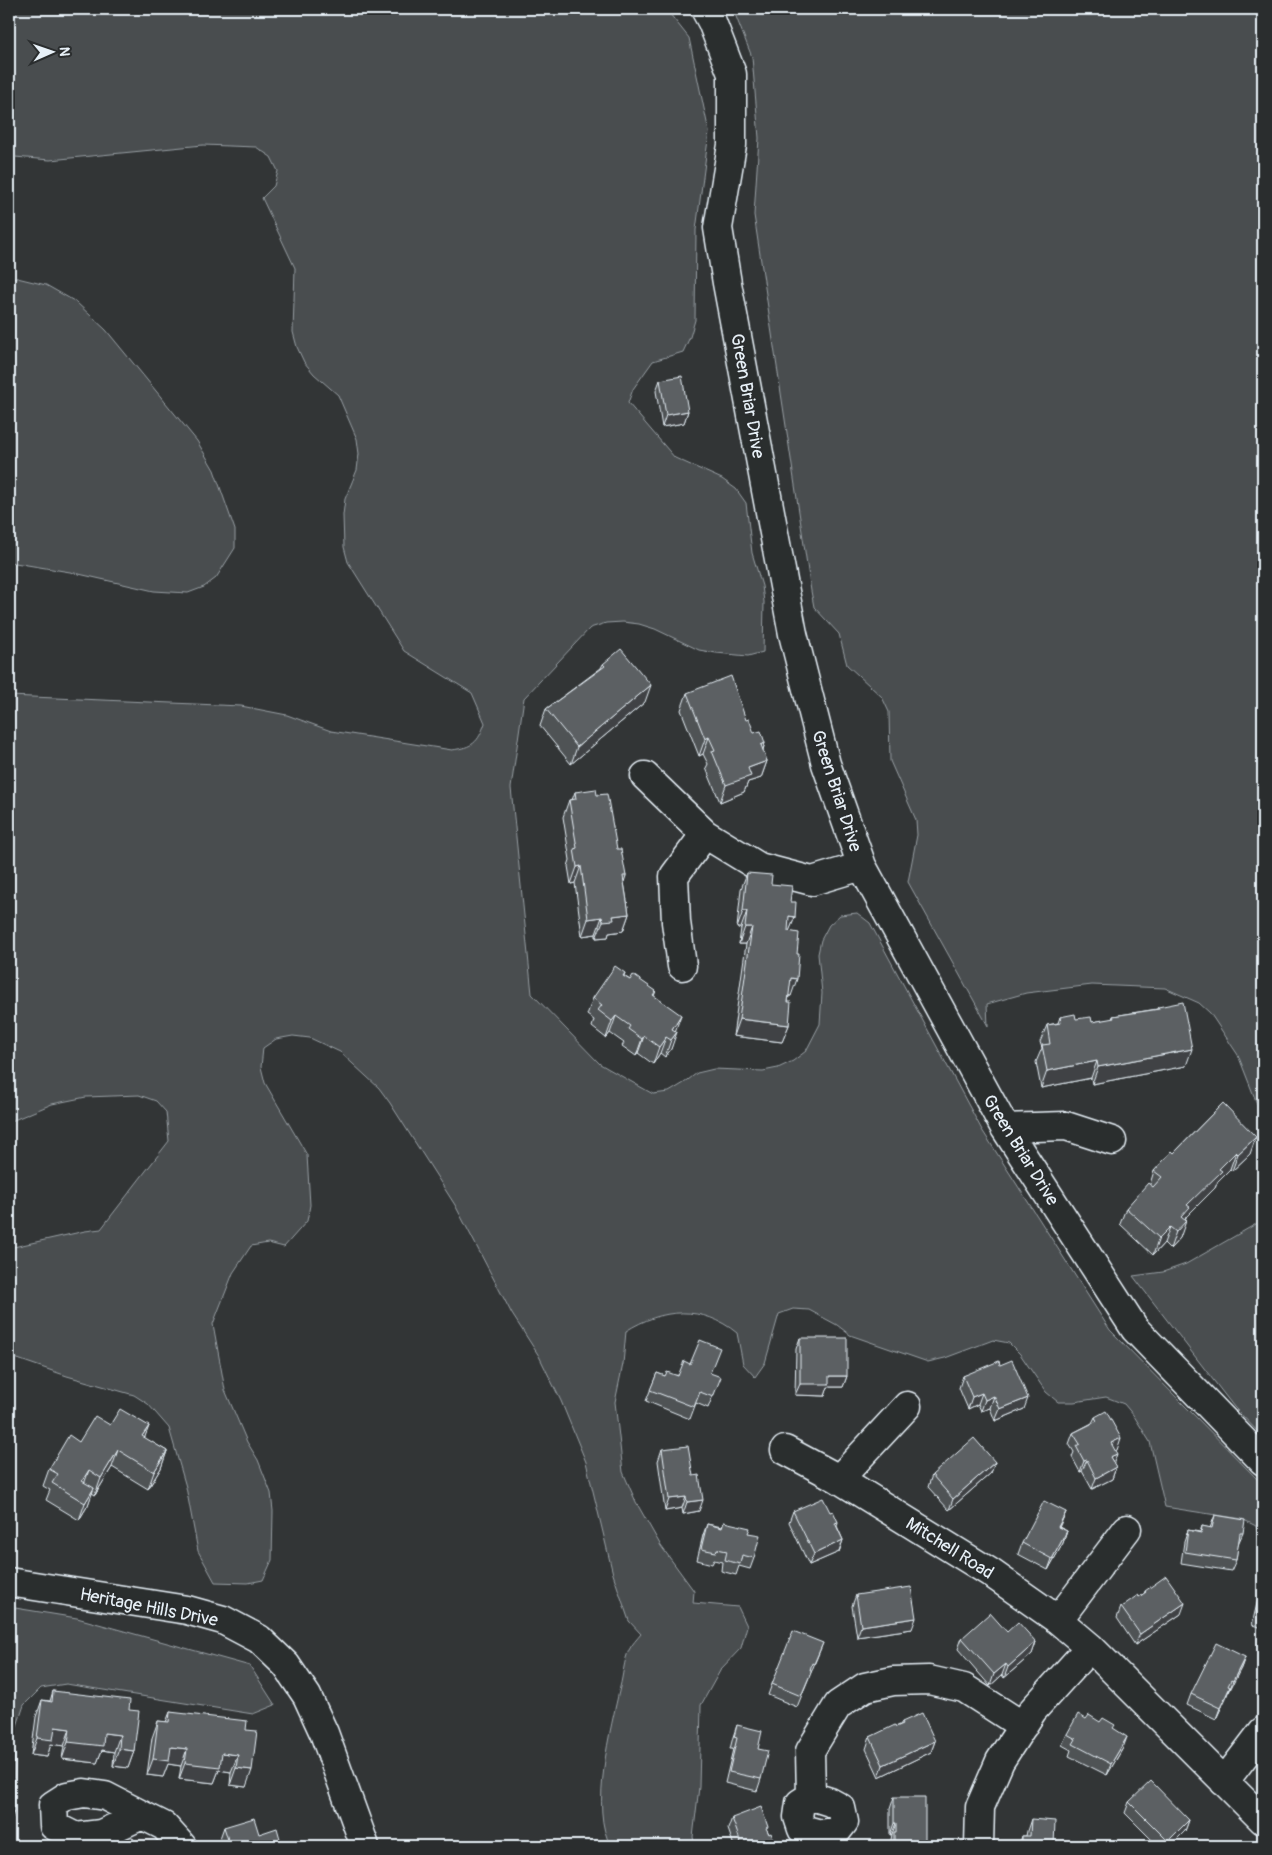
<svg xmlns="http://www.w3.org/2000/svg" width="1272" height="1855" font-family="Pangolin,sans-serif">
  <rect width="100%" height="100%" fill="#323536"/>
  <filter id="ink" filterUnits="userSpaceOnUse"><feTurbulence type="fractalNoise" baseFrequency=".02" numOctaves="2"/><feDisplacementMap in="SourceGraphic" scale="10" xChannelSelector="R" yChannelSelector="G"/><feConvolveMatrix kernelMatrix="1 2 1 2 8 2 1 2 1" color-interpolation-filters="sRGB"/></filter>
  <g filter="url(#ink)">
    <path fill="#494d4f" stroke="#989fa4" d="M9,9H666L689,38L709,132L696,230L695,320L690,337L683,352L653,361L633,389L628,403L675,458L722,479L736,489L746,503L752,553L762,586L764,602L763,652L748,656L716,653L699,650L655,629L639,624L623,622L606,623L590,628L524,698L511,788L532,994L600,1064L653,1094L669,1092L684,1083L697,1073L714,1069L763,1071L778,1068L793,1061L806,1051L820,1024L822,993L818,954L821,940L829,925L840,915L857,913L870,923L982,1130L1110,1330L1263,1485V1559L1256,1526L1242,1519L1165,1507L1150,1442L1134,1416L1124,1404L1106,1397L1074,1402H1058L1046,1392L1020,1354L1009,1343L993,1340L945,1358L928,1362L850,1335L837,1325L809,1310L793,1309L779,1314L765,1363L755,1377L743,1364L737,1333C703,1305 662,1308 626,1331L623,1364L615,1402L623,1472L636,1502L661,1546L694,1591L693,1603L738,1607L747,1626L741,1648L721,1669L701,1705L699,1787L693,1837L695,1846H611C589,1811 611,1727 620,1687C623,1676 624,1660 629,1650C632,1644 637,1639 641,1634L629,1621L613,1574L586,1462L561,1401L539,1356L512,1314L455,1205L390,1103L379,1088L340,1052L310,1038L293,1036L276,1039L263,1048L261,1067L265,1083L307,1155L310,1205L307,1221L284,1247L268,1243L251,1246L233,1273L213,1324L225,1390L247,1442L258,1460L271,1493L273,1511L272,1560L263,1580L248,1583L215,1582L198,1551L186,1487L169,1428L148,1404L134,1395L67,1376L9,1356V1248L85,1231L101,1229L169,1141L166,1112L156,1101L139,1095L86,1097L52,1104L9,1122V696L241,706L287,715L331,731L452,750C473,747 478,743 485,723L472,693L404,651L348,562L344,547L343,515L345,499L357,470L359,454L357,439L338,395L314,374L304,362L297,347L293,332L295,268L262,198L274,186L278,171L271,157L256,147L203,145L50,160L15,157L9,159Z
      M733,9H1263V1119L1238,1055L1210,1013L1199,1003L1165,988L1092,985L1026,993L987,1004L988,1026L908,882L917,835L916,820L890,761L889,712L882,697L847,665L839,634L814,607L811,591L754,215L759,138L752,57Z
      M9,276L46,285L76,302L106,330L197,441L214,470L235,530V548L216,578L204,587L188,593L154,591L70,572L9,562Z
      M1263,1216V1437L1234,1407L1133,1276L1163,1272L1186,1264L1256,1224Z
      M9,1607L77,1618L250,1666L275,1705L253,1714L66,1684L41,1688L24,1705L17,1726L9,1733Z"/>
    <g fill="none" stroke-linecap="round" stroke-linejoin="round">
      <defs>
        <path id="minor" d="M705,9L712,22L732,74V145L718,228L727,283L793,634L826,764L862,866L1005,1128L1135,1329L1263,1461
          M645,776L705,834L759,867L812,881L862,866
          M682,966L676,922L674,876L705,834
          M1005,1128L1066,1126L1112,1141
          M785,1450L839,1479L991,1573L1058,1620L1090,1647L1263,1820
          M839,1479L907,1406
          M9,1582L187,1610L223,1620L259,1639L286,1665L307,1696L324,1733L365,1846
          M1058,1620L1127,1529
          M1224,1782L1263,1731
          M84,1793L105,1796L142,1815L101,1834L76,1837L54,1826L53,1805L67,1796Z
          M811,1796L810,1751L838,1705L865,1687L893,1681L929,1680L964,1688L1023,1726
          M811,1796L830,1802L841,1808L844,1822L837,1831L821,1834L802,1829L798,1817L800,1803Z
          M142,1815L164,1826L182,1846
          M979,1846L980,1807L1000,1761L1033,1710L1090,1647"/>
      </defs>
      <use href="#minor" stroke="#e8f1f8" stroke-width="31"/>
      <use href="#minor" stroke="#2a2d2e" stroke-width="28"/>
    </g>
    <path fill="#4f5355" stroke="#e8f1f8" d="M660,380L688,411L684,423L662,427L656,391Z
      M603,664L645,702L571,764L540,726L546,709L601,668Z
      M687,693L754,733L765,743L763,750L767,761L761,778L748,782L744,792L720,802L706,768L708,764L703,754L699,756L681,710Z
      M575,792L597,795L626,876L624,882L629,914L623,931L609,933L608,937L596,938V934L582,936L575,883L571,884L568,866L570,860L563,817L569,800H572Z
      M747,873L771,884L790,902L795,917L789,931L791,996H789L788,1002L789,1025L782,1042L733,1036L746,944H739L741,928H737L741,889Z
      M625,973L624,976L630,980L656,991L654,996L676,1031L671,1049L665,1057L660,1053L653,1064L638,1053L636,1056L622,1046L624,1043L610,1033L606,1038L592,1027L594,1020L587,1015L593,998Z
      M1158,1007L1186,1066L1092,1084L1091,1078L1041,1088L1036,1062L1042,1048L1040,1042L1047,1025L1058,1023L1060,1017L1092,1022L1112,1019L1113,1016L1157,1009Z
      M1223,1103L1250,1154L1232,1171L1230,1169L1218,1181L1215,1188L1186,1217L1180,1238L1170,1249L1164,1243L1153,1255L1120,1224L1126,1208L1150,1184L1154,1171L1174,1153Z
      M800,1338L847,1376L843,1387H828L825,1396L795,1395L796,1349Z
      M1000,1365L1024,1409L995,1421L990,1408L981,1411L978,1404L968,1409L959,1388L963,1376Z
      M657,1373L665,1376L710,1373L716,1388L708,1408L696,1403L690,1419L646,1401Z
      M1095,1417L1117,1450H1115L1113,1463L1116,1467L1112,1479L1092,1489L1082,1471L1080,1472L1072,1457L1074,1452L1069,1444L1073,1433L1092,1423Z
      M110,1425L149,1426L144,1438L167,1451L161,1468L148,1489L112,1467L95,1495L92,1493L88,1505L79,1520L46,1500L50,1490L43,1486L49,1469L79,1442Z
      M662,1449L693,1476L699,1511L683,1514L682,1508L665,1511L658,1461Z
      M995,1462L991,1473L949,1510L928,1487L932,1475Z
      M793,1511L830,1512L838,1522L837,1526L843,1540L839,1552L809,1565L789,1522Z
      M1066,1512L1059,1527L1067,1531L1063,1543L1048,1570L1018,1554L1022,1543Z
      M1215,1515L1243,1533L1238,1544L1236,1560L1231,1571L1181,1563L1184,1542L1188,1530L1200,1532L1202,1526L1210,1528Z
      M724,1522L748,1533L754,1558L750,1569L739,1566L736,1575L721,1571L722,1562L714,1560L712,1564L697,1560L703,1535L707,1524L722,1527Z
      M1145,1591L1181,1614L1135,1645L1117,1618L1121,1607L1144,1594Z
      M1261,1591L1263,1592V1628L1252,1625L1257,1603Z
      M856,1595L912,1629L857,1637L852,1606Z
      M1007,1632L1036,1642L1032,1654L1004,1678L1002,1675L990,1686L958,1649L962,1638Z
      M823,1643L797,1707L768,1695L772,1684Z
      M1245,1657L1241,1668L1228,1692L1216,1719L1187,1705L1191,1694Z
      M53,1691L129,1710L134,1751L128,1768L113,1766L114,1752L102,1750L97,1763L62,1759L64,1746L51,1744L47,1757L31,1755L36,1717L42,1700L50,1701Z
      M170,1712L246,1730V1787L230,1785L231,1772L219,1770L214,1783L179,1779L181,1766L168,1764L163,1777L147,1775L152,1738L158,1721L166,1722Z
      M1086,1719L1114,1729L1123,1748L1107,1775L1069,1756L1071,1750L1062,1745L1067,1734Z
      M902,1722L935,1741L931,1752L879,1777L866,1749L870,1737L900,1725Z
      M737,1725L761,1779L757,1791L725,1783L733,1749H730L733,1737Z
      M894,1797L925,1846H890L892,1834L890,1835V1809Z
      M1129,1802L1189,1820L1185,1831L1170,1846H1158L1125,1813Z
      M732,1818L767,1830L776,1846H734L728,1829Z
      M1031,1819L1054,1846H1019L1022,1836H1026L1027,1831Z
      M224,1827L259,1834L282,1846H219L218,1844Z"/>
    <path fill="#404345" stroke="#e8f1f8" d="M688,411L684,423L662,427L666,415Z
      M651,685L645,702L571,764L577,747Z
      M709,737L703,754L699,756L705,739Z
      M765,743L759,760L761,745Z
      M767,761L761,778L748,782L744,792L720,802L726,785L748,768Z
      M581,866L575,883L571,884L577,867Z
      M743,911H747L741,928H737Z
      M629,914L623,931L609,933L608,937L596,938L603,921L613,916Z
      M789,916L795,917L788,934L783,933Z
      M602,917L596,934L582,936L588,919Z
      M745,927H752L746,944H739Z
      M791,978L797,979L791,996L785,995Z
      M681,1015L675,1032L672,1029Z
      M616,1016L610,1033L606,1038L612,1021Z
      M739,1019L789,1025L782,1042L733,1036Z
      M677,1032L671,1049L665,1057L671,1040Z
      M644,1036L638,1053L636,1056L642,1039Z
      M666,1037L660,1053L653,1064L659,1047Z
      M1192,1049L1186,1066L1092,1084L1098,1067Z
      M1097,1061L1091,1078L1041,1088L1047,1071Z
      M1256,1137L1250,1154L1232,1171L1238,1154Z
      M1236,1152L1230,1169L1218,1181L1215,1188L1186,1217L1184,1223L1186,1221L1180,1238L1170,1249L1181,1217L1187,1205L1219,1169Z
      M1170,1227L1164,1243L1153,1255L1159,1238Z
      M829,1376H847L843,1387H828L825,1396L795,1395L800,1384Z
      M982,1393L978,1404L968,1409L972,1397Z
      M994,1396L990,1408L981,1411L985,1400Z
      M1028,1398L1024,1409L995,1421L1000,1409Z
      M149,1426L143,1442L142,1436Z
      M1121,1438L1117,1450L1107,1455L1111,1443Z
      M118,1450L112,1467L95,1495L101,1478Z
      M167,1451L161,1468L148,1489L154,1472Z
      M1117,1454L1113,1465L1110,1457Z
      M1087,1460L1082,1471L1080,1472L1084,1461Z
      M995,1462L991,1473L949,1510L953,1499Z
      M1116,1467L1112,1479L1092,1489L1096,1478Z
      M89,1470L83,1487L76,1498L82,1481Z
      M94,1488L88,1505L79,1520L85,1503Z
      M686,1497L682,1508L665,1511L669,1499Z
      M703,1500L699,1511L683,1514L687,1502Z
      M1066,1512L1061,1523L1054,1538L1058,1527Z
      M1067,1531L1063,1543L1048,1570L1052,1559Z
      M843,1540L839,1552L809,1565L814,1554Z
      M1185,1603L1181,1614L1135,1645L1140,1634Z
      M916,1618L912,1629L857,1637L861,1626Z
      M1036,1642L1032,1654L1004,1678L1008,1667Z
      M1245,1657L1241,1668L1229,1692L1233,1681Z
      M1006,1664L1002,1675L990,1686L994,1674Z
      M1230,1687L1226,1698L1216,1719L1220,1708Z
      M55,1727L70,1729L64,1746L51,1744L47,1757L31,1755L37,1738Z
      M104,1733L120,1735L114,1752L102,1750L97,1763L62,1759L68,1742Z
      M1127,1737L1123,1748L1107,1775L1111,1764Z
      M935,1741L931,1752L879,1777L883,1765Z
      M171,1747L187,1749L181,1766L168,1764L163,1777L147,1775L153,1759Z
      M119,1749L134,1751L128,1768L113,1766Z
      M222,1753L238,1755L231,1772L219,1770L214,1783L179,1779L185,1763Z
      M236,1768L252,1770L246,1787L230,1785Z
      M9,1812H14L9,1826Z
      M1189,1820L1185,1831L1170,1846H1166L1168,1841Z
      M894,1823H896L892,1834L890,1835Z"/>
    <path fill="#5c6063" stroke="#e8f1f8" d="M682,376L688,411L666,415L660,380Z
      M621,649L651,685L577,747L546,709L605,666L603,664Z
      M731,676L746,720L749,719L754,733L761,731L765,743L761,745L767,761L748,768L751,776L726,785L712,751L715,750L709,737L705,739L687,693Z
      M596,789L597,795L607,794L617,849H621L626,876H623L629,914L613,916L614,920L603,921L602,917L588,919L581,866L577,867L574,849L577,848L569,800L576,799L575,792Z
      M747,873L772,875L771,884L792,886L790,902H796L795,917L789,916L788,931L799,933L797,954H799L797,979L791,978L788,1002H791L789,1025L739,1019L752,927H745L747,911H743Z
      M615,966L625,973L623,976L630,980L633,975L656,991L653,995L681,1015L672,1029L677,1032L671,1040L666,1037L659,1047L644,1036L642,1039L628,1029L630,1026L616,1016L612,1021L598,1010L602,1005L593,998Z
      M1183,1002L1192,1049L1098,1067L1097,1061L1047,1071L1042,1045L1050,1044L1047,1025L1061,1023L1060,1017L1075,1014L1076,1019L1091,1017L1092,1022L1114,1018L1113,1016L1159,1009L1158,1007Z
      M1223,1103L1256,1137L1238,1154L1236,1152L1219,1169L1222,1171L1187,1205L1190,1207L1181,1217L1186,1221L1176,1232L1170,1227L1159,1238L1126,1208L1148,1183L1153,1187L1162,1177L1154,1171L1172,1151L1174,1153Z
      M800,1338H847V1376H829V1384H800Z
      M700,1340L720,1348L710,1373L721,1377L713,1397L700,1392L694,1407L650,1390L657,1373L665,1376L667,1372L678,1376L684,1361L690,1364Z
      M1012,1360L1028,1398L1000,1409L994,1396L985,1400L982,1393L972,1397L963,1376L999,1361L1000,1365Z
      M120,1409L149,1426L142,1436L167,1451L154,1472L118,1450L101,1478L89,1470L82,1481L94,1488L85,1503L52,1483L58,1474L49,1469L69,1435L79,1442L95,1416L110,1425Z
      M1106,1411L1121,1438L1111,1443L1117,1454L1110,1457L1116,1467L1096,1478L1087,1460L1084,1461L1076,1446L1080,1444L1073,1433L1097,1421L1095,1417Z
      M974,1438L995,1462L953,1499L932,1475Z
      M688,1446L693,1476L699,1475L703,1500L687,1502L686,1497L669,1499L662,1449Z
      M823,1498L830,1512L833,1511L838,1522L835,1523L843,1540L814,1554L793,1511Z
      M1044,1501L1066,1512L1058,1527L1067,1531L1052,1559L1022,1543Z
      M1215,1515L1245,1520L1243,1533H1240L1236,1560L1185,1552L1188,1530L1201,1533L1202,1526L1212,1528Z
      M724,1522L750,1528L748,1533L760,1535L754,1558L742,1555L740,1564L725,1560L727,1551L717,1549L716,1552L701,1549L707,1524L722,1528Z
      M1166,1576L1185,1603L1140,1634L1121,1607L1138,1595L1139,1597L1146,1592L1145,1591Z
      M911,1587L916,1618L861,1626L856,1595Z
      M1261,1591L1263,1592V1616L1256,1614Z
      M990,1613L1007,1632L1018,1622L1036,1642L1008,1667L1006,1664L994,1674L962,1638Z
      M793,1631L823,1643L814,1664L812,1663L810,1670H812L801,1696L772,1684Z
      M1216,1643L1245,1657L1233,1681L1231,1680L1228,1686L1230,1687L1220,1708L1191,1694Z
      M53,1691L130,1700L129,1710L139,1711L134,1751L119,1749L120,1735L104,1733L103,1746L68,1742L70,1729L55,1727L53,1740L37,1738L42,1700L52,1702Z
      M170,1712L247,1721L246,1730L257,1731L252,1770L236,1768L238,1755L222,1753L220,1767L185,1763L187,1749L171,1747L169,1761L153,1759L158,1721L169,1722Z
      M922,1713L935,1741L883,1765L870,1737L895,1725L896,1727L903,1724L902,1722Z
      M1078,1714L1086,1719L1089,1715L1100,1722L1103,1718L1115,1725L1113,1728L1127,1737L1111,1764L1073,1744L1076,1739L1067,1734Z
      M737,1725L762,1731L758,1749L768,1751L761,1779L729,1772L737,1738L734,1737Z
      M9,1754H15L14,1812H9Z
      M1151,1781L1189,1820L1168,1841L1129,1802Z
      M894,1797H925V1846H894V1832H896V1823H894Z
      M761,1807L768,1827L766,1828L769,1834L771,1833L776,1846H742L732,1818Z
      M254,1818L259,1834L277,1828L282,1846H230L224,1827Z
      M1031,1819L1055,1821L1054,1846H1022V1836H1030Z
      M133,1838L136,1846H109Z"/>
  </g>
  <g text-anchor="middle" stroke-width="4" stroke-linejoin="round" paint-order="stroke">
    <g font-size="18" fill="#e8f1f8" stroke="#2a2d2e">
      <text transform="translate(748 396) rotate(80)" y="6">Green Briar Drive</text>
      <text transform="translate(837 791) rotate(72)" y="6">Green Briar Drive</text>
      <text transform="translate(1021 1150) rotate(58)" y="6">Green Briar Drive</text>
      <text transform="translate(950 1548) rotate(32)" y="6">Mitchell Road</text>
      <text transform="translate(149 1607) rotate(11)" y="6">Heritage Hills Drive</text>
    </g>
  </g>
  <rect width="1272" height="1855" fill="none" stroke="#2a2d2e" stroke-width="30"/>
  <rect x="15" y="15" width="1242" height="1825" fill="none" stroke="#e8f1f8" stroke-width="2" filter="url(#ink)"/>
  <g transform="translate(52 52) rotate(88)" stroke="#2a2d2e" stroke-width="4" paint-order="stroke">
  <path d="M0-4L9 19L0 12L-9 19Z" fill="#e8f1f8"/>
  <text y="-8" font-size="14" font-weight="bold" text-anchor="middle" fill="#e8f1f8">N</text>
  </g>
</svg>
